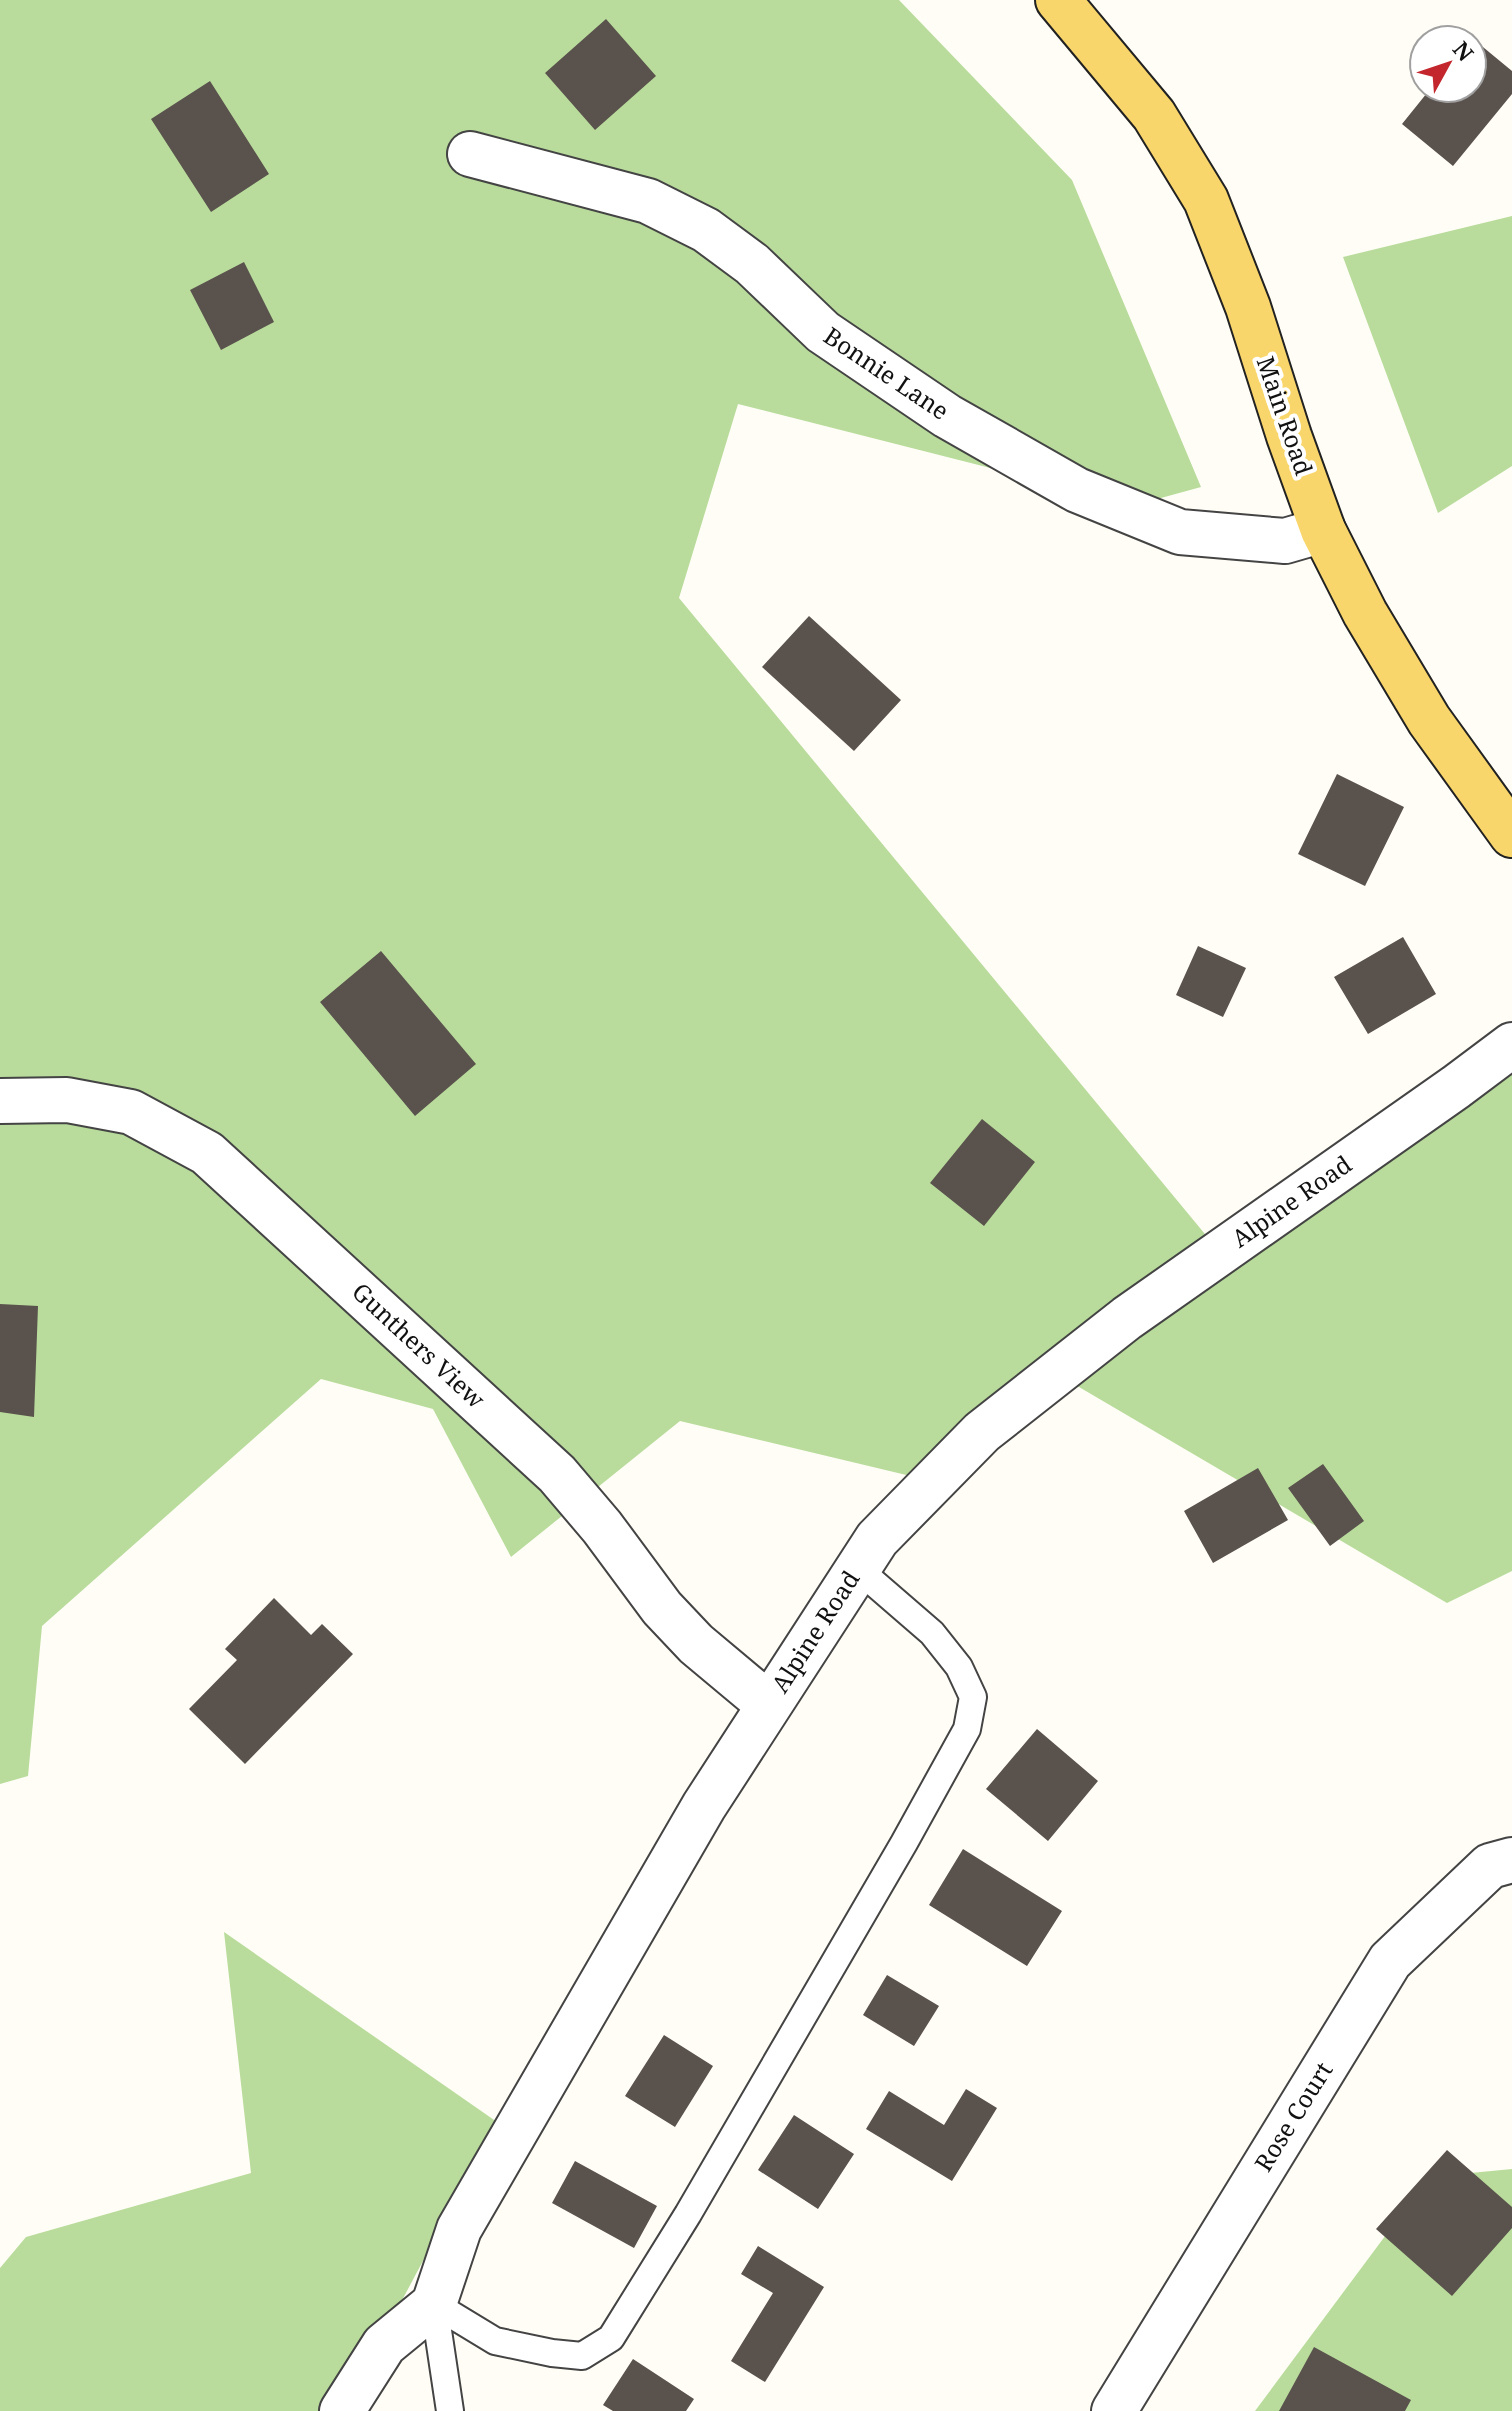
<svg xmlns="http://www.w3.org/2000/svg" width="1512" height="2411" font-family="'Noto Serif',serif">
  <rect width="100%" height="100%" fill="#fffdf5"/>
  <path fill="#b9dc9c" d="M0,0H899L1072,180L1201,487L1150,501L1077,490L738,404L679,598L1219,1251L1512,1051V1571L1447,1603L1062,1377L944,1484L680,1421L511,1557L433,1409L321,1379L42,1626L28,1776L0,1784Z
    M1512,216V466L1438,513L1343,257Z
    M224,1932L497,2122L343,2411H0V2268L26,2237L251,2173Z
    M1512,2169V2411H1255L1429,2177Z"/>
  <path fill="#5a524d" d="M606,19L656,76L595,130L545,73Z
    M1472,38L1512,71V94L1453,166L1402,124L1431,88H1472Z
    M210,81L269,174L211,212L151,119Z
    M244,262L274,322L221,350L190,290Z
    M809,616L901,700L854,751L762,667Z
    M1337,774L1404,807L1365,886L1298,854Z
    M1403,937L1436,994L1368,1034L1334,977Z
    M1198,946L1246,968L1223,1017L1176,995Z
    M381,951L476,1064L415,1116L320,1002Z
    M982,1119L1035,1162L984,1226L930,1183Z
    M0,1304L38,1306L34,1417L0,1412Z
    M1323,1464L1364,1521L1330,1546L1288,1488Z
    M1258,1468L1288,1520L1213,1563L1184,1511Z
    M274,1598L311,1635L322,1624L353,1654L245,1764L189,1709L237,1660L225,1649Z
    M1037,1729L1098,1781L1048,1841L986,1789Z
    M963,1849L1062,1911L1027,1966L929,1905Z
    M887,1975L939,2006L914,2046L863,2015Z
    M664,2035L713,2066L675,2127L625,2096Z
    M966,2089L997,2108L952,2181L866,2129L889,2091L944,2125Z
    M794,2115L854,2154L818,2209L758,2170Z
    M1447,2150L1512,2207V2228L1452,2296L1376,2229Z
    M575,2161L657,2206L634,2248L552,2203Z
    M758,2246L824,2287L765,2382L731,2361L773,2293L741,2274Z
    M1314,2347L1411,2400L1405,2411H1279Z
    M633,2359L694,2399L686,2411H613L603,2405Z"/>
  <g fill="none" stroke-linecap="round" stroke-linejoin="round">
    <defs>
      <path id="lane" d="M434,2304L495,2341L552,2353L582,2356L611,2338L688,2214L904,1843L967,1729L973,1697L959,1667L932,1633L858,1569
        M434,2304L450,2411"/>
      <path id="street" d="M470,154L648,201L706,230L752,264L823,332L947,416L1077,490L1180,532L1285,541L1323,530
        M0,1101L67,1100L131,1112L207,1153L557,1474L602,1527L662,1608L696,1644L769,1705
        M342,2411L384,2345L434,2304L459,2229L704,1806L877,1539L982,1432L1127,1318L1456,1087L1512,1045
        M1114,2411L1390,1961L1490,1866L1512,1860"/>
      <path id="primary" d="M1058,0L1154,115L1206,200L1248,307L1289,436L1323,530L1365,613L1429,720L1512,835"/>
    </defs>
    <use href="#lane" stroke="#444" stroke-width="30"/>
    <use href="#street" stroke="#444" stroke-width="48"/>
    <use href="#primary" stroke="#222" stroke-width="48"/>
    <use href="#lane" stroke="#fff" stroke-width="26"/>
    <use href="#street" stroke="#fff" stroke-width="44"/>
    <use href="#primary" stroke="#f9d66b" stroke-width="44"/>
  </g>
  <g text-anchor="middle" stroke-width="8" stroke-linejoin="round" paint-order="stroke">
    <g font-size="24" fill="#111" stroke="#fff">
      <text transform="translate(886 374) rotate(34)" y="8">Bonnie Lane</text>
      <text transform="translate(1284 416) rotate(71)" y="8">Main Road</text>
      <text transform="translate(1292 1202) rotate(-35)" y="8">Alpine Road</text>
      <text transform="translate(418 1346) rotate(43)" y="8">Gunthers View</text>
      <text transform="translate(816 1632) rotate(-57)" y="8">Alpine Road</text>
      <text transform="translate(1294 2117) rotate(-58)" y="8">Rose Court</text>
    </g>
  </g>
  <g transform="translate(1448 64) rotate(50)"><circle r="38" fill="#ffffff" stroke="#a0a0a0" stroke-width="2"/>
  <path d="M0-6L14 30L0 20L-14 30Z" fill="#c4262e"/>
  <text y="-12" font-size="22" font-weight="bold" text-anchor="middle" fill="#111111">N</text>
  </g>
</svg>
